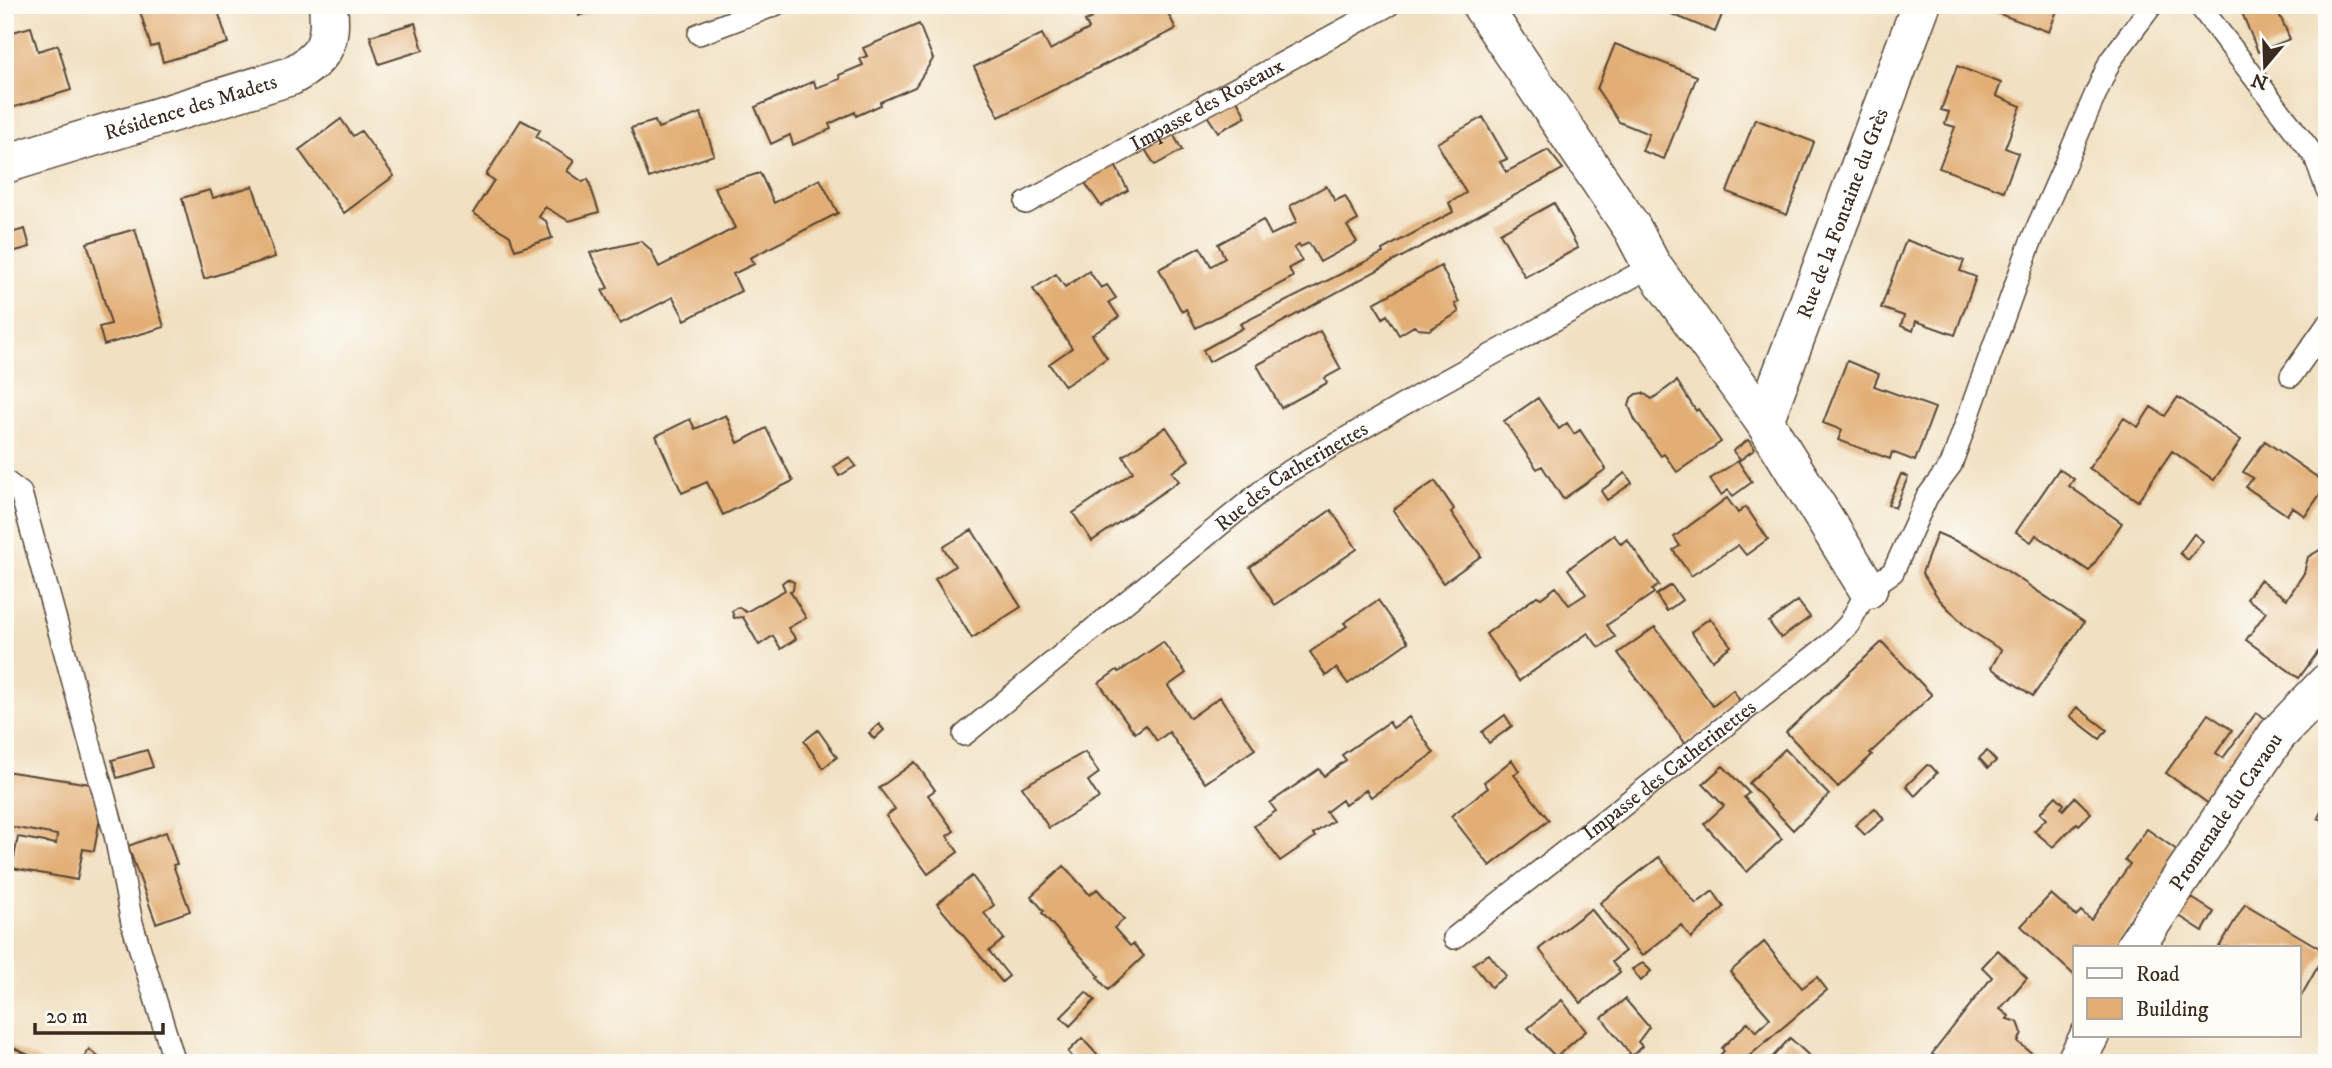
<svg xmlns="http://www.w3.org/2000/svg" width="2332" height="1068" font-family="'IM FELL DW Pica',serif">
  <rect width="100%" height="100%" fill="#fdfcf7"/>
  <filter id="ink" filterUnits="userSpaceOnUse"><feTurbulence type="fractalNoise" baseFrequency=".0143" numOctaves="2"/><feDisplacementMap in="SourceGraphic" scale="14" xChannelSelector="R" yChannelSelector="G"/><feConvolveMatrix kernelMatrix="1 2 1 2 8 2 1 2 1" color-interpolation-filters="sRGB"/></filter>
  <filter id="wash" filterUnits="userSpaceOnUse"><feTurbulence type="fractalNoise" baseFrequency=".00686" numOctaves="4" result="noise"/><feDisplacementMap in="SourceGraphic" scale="28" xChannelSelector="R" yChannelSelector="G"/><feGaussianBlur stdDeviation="1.57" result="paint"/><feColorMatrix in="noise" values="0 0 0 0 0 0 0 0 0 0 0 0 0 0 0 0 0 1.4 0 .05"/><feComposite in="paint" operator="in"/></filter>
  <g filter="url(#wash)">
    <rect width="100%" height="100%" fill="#f1e0c1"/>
    <g id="blocks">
      <path fill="#e2ae74" d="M138,5H216L228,43L163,62L158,45L151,47Z
        M380,5H403L390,11L384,10Z
        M575,5H603L579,16Z
        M1104,5H1164L1176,29L999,117L974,67L1042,34L1050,50L1089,29L1085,21L1092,18L1090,13Z
        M1650,5H1726L1715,32Z
        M1984,5H2059L2049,32L1983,8Z
        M2239,5H2285L2277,9L2290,39L2258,52Z
        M415,23L423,50L379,64L370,36Z
        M919,24L933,59L915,87L880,102L881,105L856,116L855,112L829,124L831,129L793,145L790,135L771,144L755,107L814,81L816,88L840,79L839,75L863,65L860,59L867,56L863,48Z
        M31,27L38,51L58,45L71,90L5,110V34Z
        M1615,44L1697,76L1664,159L1642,151L1649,134L1619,122L1597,89Z
        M1957,66L2001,83L1996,96L2021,106L2005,148L2018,153L2004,191L1939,168L1955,127L1945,124L1949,112L1941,110Z
        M1236,98L1246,117L1218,132L1206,114Z
        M701,113L714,155L649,178L631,128L655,121L658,128Z
        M1483,117L1507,159L1500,162L1506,172L1548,150L1563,169L1209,362L1203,350L1243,328L1240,324L1383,253L1382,250L1453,212L1449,203L1466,193L1437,143Z
        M341,119L353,136L361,131L394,176L344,213L299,150Z
        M1755,119L1814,142L1787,215L1727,192Z
        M521,120L540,130L536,137L574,161L567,171L583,182L588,179L599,212L569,221L545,207L539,217L546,221L552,238L515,250L510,236L473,213L494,180L486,175Z
        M1172,132L1182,150L1155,165L1144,148Z
        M1114,163L1128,190L1101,206L1083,180Z
        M760,173L774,203L820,179L838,213L750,258L754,264L733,274L741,291L685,320L673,297L620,324L602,290L608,288L590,253L641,241L650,249L659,267L735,228L714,187Z
        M253,186L275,257L204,279L182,198L210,190L213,198Z
        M1326,186L1335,201L1345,196L1358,220L1347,226L1357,242L1320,262L1309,243L1300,247L1299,245L1294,248L1302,261L1289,268L1293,277L1196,328L1186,309L1182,312L1159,269L1200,247L1211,266L1225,258L1218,244L1263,220L1271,235L1296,223V219L1290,206Z
        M1554,203L1578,248L1525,277L1500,233Z
        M25,229L30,247L12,252L7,234Z
        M135,229L164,327L104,345L99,327L111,324L87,243Z
        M1906,240L1964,261L1960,271L1976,277L1955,335L1916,321L1913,331L1901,326L1904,316L1881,308Z
        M1441,266L1459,302L1455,304L1459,312L1429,330L1418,329L1414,326L1399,335L1387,315L1383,318L1374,303Z
        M1089,271L1101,288L1107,285L1116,298L1109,302L1119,317L1092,335L1107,358L1065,386L1049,364L1072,348L1033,289L1056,274L1065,287Z
        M1320,331L1341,369L1325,378L1327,383L1281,408L1257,365Z
        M1847,361L1879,374L1874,386L1935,408L1915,461L1892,452L1890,459L1838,440L1842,430L1823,423Z
        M1677,381L1696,411L1698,409L1721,442L1677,472L1664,454L1661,456L1635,420L1629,406L1631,398L1636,394L1643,393L1652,399Z
        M2178,397L2241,440L2214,480L2172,451L2138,501L2089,468L2124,418L2138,427L2151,407L2165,416Z
        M1538,398L1559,429L1567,423L1574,434L1580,430L1606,469L1563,499L1542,466L1537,469L1504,421Z
        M726,415L738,443L766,428L793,481L723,515L707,482L682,493L656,436L690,419L695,429Z
        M1166,427L1189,460L1172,472L1179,481L1092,541L1073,513L1133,472L1123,456Z
        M1748,440L1755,449L1740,460L1733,451Z
        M2265,441L2327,484L2305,516L2292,507L2287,515L2246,487L2253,478L2243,472Z
        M849,457L856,466L839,476L834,467Z
        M1738,461L1752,482L1733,496L1728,490L1721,495L1710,479Z
        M2059,469L2074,479L2069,486L2122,523L2089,571L2036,535L2031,542L2016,532Z
        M1625,473L1632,483L1607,500L1601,491Z
        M1901,474L1908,477L1895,508L1888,504Z
        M1435,481L1454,509L1451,512L1481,556L1443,583L1393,510Z
        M1727,498L1738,513L1746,507L1768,539L1746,555L1738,545L1691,576L1673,550L1680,546L1674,537Z
        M1331,510L1357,549L1275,605L1250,567Z
        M972,530L1021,607L972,638L935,579L955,566L943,547Z
        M1937,533L1974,549L2084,622L2033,696L1991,668L2001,650L1966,627L1939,599L1922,573Z
        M2194,534L2203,541L2188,560L2180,553Z
        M1614,535L1621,544L1627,539L1659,585L1652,590L1654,593L1607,625L1615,637L1599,648L1588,633L1519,681L1486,634L1537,596L1541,598L1556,587L1569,605L1586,594L1568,569Z
        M2320,550L2327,556V639L2299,678L2246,640L2266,612L2247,599L2260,580L2287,599L2304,573L2308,557Z
        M787,579L794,582L793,590L790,591L806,618L788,628L796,639L781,649L773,636L759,645L743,617L734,618L732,611L739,607L746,612L785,590L782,583Z
        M1671,585L1682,600L1667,611L1656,595Z
        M1378,600L1408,642L1348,684L1336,668L1326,676L1310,652L1347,626L1344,623Z
        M1798,601L1810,617L1781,638L1769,622Z
        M1710,618L1731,646L1712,660L1691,632Z
        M1655,627L1713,706L1733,690L1740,701L1685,743L1618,653Z
        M1163,642L1186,673L1168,686L1190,718L1220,697L1255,749L1205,783L1169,732L1157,741L1146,725L1135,733L1099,683L1117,670L1119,672Z
        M1882,642L1932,695L1870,753L1872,755L1838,787L1786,732Z
        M2077,707L2107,730L2100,739L2070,716Z
        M2256,713L2268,720L2209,804L2166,773L2208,714L2232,730L2216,753L2223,758Z
        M1505,715L1512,726L1489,743L1482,732Z
        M1409,717L1434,753L1371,797L1366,790L1345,805L1342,800L1326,812L1333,821L1313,834L1315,837L1280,861L1254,826L1276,811L1270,803L1319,769L1324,776L1346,760L1342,755L1389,722L1393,728Z
        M879,724L884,730L874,739L869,733Z
        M818,730L837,757L823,768L804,741Z
        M1785,749L1829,795L1793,830L1749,783Z
        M147,750L153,767L117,778L112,760Z
        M1987,751L1996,761L1988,768L1979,758Z
        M1085,752L1099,773L1088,781L1099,798L1049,828L1022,787Z
        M1512,760L1519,771L1514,775L1549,820L1490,866L1451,816L1488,788L1484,782Z
        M915,762L935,790L928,795L954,831L947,836L958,852L928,874L886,816L895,809L879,788Z
        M1927,765L1931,766L1937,773L1915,796L1906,786Z
        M1723,766L1749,793L1744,797L1782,839L1747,872L1704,824L1724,806L1703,784Z
        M5,771L90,784L101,813L94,851L83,849L77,880L12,868L18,837L56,844L57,835L5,826Z
        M2056,796L2064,804L2061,808L2063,810L2075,797L2091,813L2079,825L2077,823L2053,847L2034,831L2046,819L2040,813Z
        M2327,799V822L2318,818Z
        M1875,808L1884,819L1865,835L1855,825Z
        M2147,829L2181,853L2114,947H2075V976L2021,926L2051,894L2076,916L2081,911L2091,920L2130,864L2125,860Z
        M166,832L177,864L173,865L190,911L156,923L128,846Z
        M1659,857L1696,904L1713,891L1724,907L1691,938L1681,925L1642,956L1600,903Z
        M1064,866L1090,895L1097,889L1124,919L1114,928L1130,946L1133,944L1144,956L1108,990L1097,977L1099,976L1042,913L1044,911L1031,896Z
        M972,876L994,905L984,913L1004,939L989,951L1009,976L1002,982L937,904Z
        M2184,893L2214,912L2203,931L2173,912Z
        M2245,904L2326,952L2299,1000V947H2219Z
        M1591,909L1625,951L1612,962L1620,972L1581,1003L1539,949Z
        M1764,942L1802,988L1817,977L1827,990L1741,1063H1725L1719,1056L1724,1051L1722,1048L1748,1022L1756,1032L1770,1018L1730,972Z
        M1998,950L2027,978L2000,1009L2009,1016L2007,1019L2018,1022L2022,1033L2018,1042L2044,1063H1943L1932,1054L1992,977L1982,967Z
        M1489,954L1506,976L1491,987L1473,964Z
        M1643,963L1651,971L1641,981L1632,969Z
        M1086,992L1095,1000L1070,1026L1061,1017Z
        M1625,999L1649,1027L1638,1042L1642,1046L1632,1056L1602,1018Z
        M1562,1000L1586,1031L1556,1057L1528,1028Z
        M1082,1038L1099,1057L1092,1063H1078L1068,1052Z
        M1790,1038L1817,1063H1767Z
        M5,1044L46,1063H12L5,1060Z
        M89,1049L105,1063H82Z"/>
    </g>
  </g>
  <g filter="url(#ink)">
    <use href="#blocks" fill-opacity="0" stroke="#564536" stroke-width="2"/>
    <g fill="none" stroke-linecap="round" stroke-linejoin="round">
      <defs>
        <g id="service">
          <path d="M2199,5L2315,157L2327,190"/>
          <path d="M699,34L775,5"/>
          <path id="s1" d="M1026,203L1389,5"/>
          <path d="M2291,376L2327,325"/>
          <path d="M5,481L21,493L115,835L132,923L175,1063"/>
          <path id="s2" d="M964,735L1276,479L1430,389L1652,266"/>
          <path id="s3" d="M1454,938L1831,643L1849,624L1868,589L1893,572L1927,497L1951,465L2030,244L2110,61L2152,5"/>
        </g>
        <g id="minor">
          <path d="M1481,5L1632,228L1652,266L1764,421L1868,589"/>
          <path id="s4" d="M5,164L291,76C325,57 332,43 328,5"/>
          <path id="s5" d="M1764,421L1921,5"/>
          <path id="s6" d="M2135,947L2277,735L2327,683"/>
          <path d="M2075,1063L2090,1035"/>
        </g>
      </defs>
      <use href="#service" stroke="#564536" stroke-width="24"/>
      <use href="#minor" stroke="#564536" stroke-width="41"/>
      <use href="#service" stroke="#fff" stroke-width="21"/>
      <use href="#minor" stroke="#fff" stroke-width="38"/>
    </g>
  </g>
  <g text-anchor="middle" stroke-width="5" stroke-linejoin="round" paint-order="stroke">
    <g font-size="21" fill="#3b2a1e" stroke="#fdfcf7">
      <text dy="7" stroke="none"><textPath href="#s1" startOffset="206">Impasse des Roseaux</textPath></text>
      <text dy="7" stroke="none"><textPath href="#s4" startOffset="194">Résidence des Madets</textPath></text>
      <text dy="7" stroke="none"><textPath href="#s5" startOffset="222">Rue de la Fontaine du Grès</textPath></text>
      <text dy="7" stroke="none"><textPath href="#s2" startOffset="418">Rue des Catherinettes</textPath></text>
      <text dy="7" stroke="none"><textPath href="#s3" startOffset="273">Impasse des Catherinettes</textPath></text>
      <text dy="7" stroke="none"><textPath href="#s6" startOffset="163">Promenade du Cavaou</textPath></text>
    </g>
  </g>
  <rect width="2332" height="1068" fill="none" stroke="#fdfcf7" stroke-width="28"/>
  <rect x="2073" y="946" width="228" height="91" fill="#fdfcf7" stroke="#afa8a0" stroke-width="2"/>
  <rect x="2087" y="968" width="35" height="10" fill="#ffffff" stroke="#afa8a0" stroke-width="2"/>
  <text x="2136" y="981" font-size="21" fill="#3b2a1e">Road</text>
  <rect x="2087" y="998" width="35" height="21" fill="#e2ae74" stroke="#afa8a0" stroke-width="2"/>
  <text x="2136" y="1016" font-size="21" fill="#3b2a1e">Building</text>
  <g transform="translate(2265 66) rotate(199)" stroke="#fdfcf7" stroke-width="5" paint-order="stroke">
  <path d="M0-5L12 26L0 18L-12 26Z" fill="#3b2a1e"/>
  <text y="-10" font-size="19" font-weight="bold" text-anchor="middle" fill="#3b2a1e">N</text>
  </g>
  <path d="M35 1023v10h128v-10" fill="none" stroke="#3b2a1e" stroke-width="3.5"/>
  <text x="46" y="1023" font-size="21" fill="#3b2a1e" stroke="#fdfcf7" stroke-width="5" paint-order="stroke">20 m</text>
</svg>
